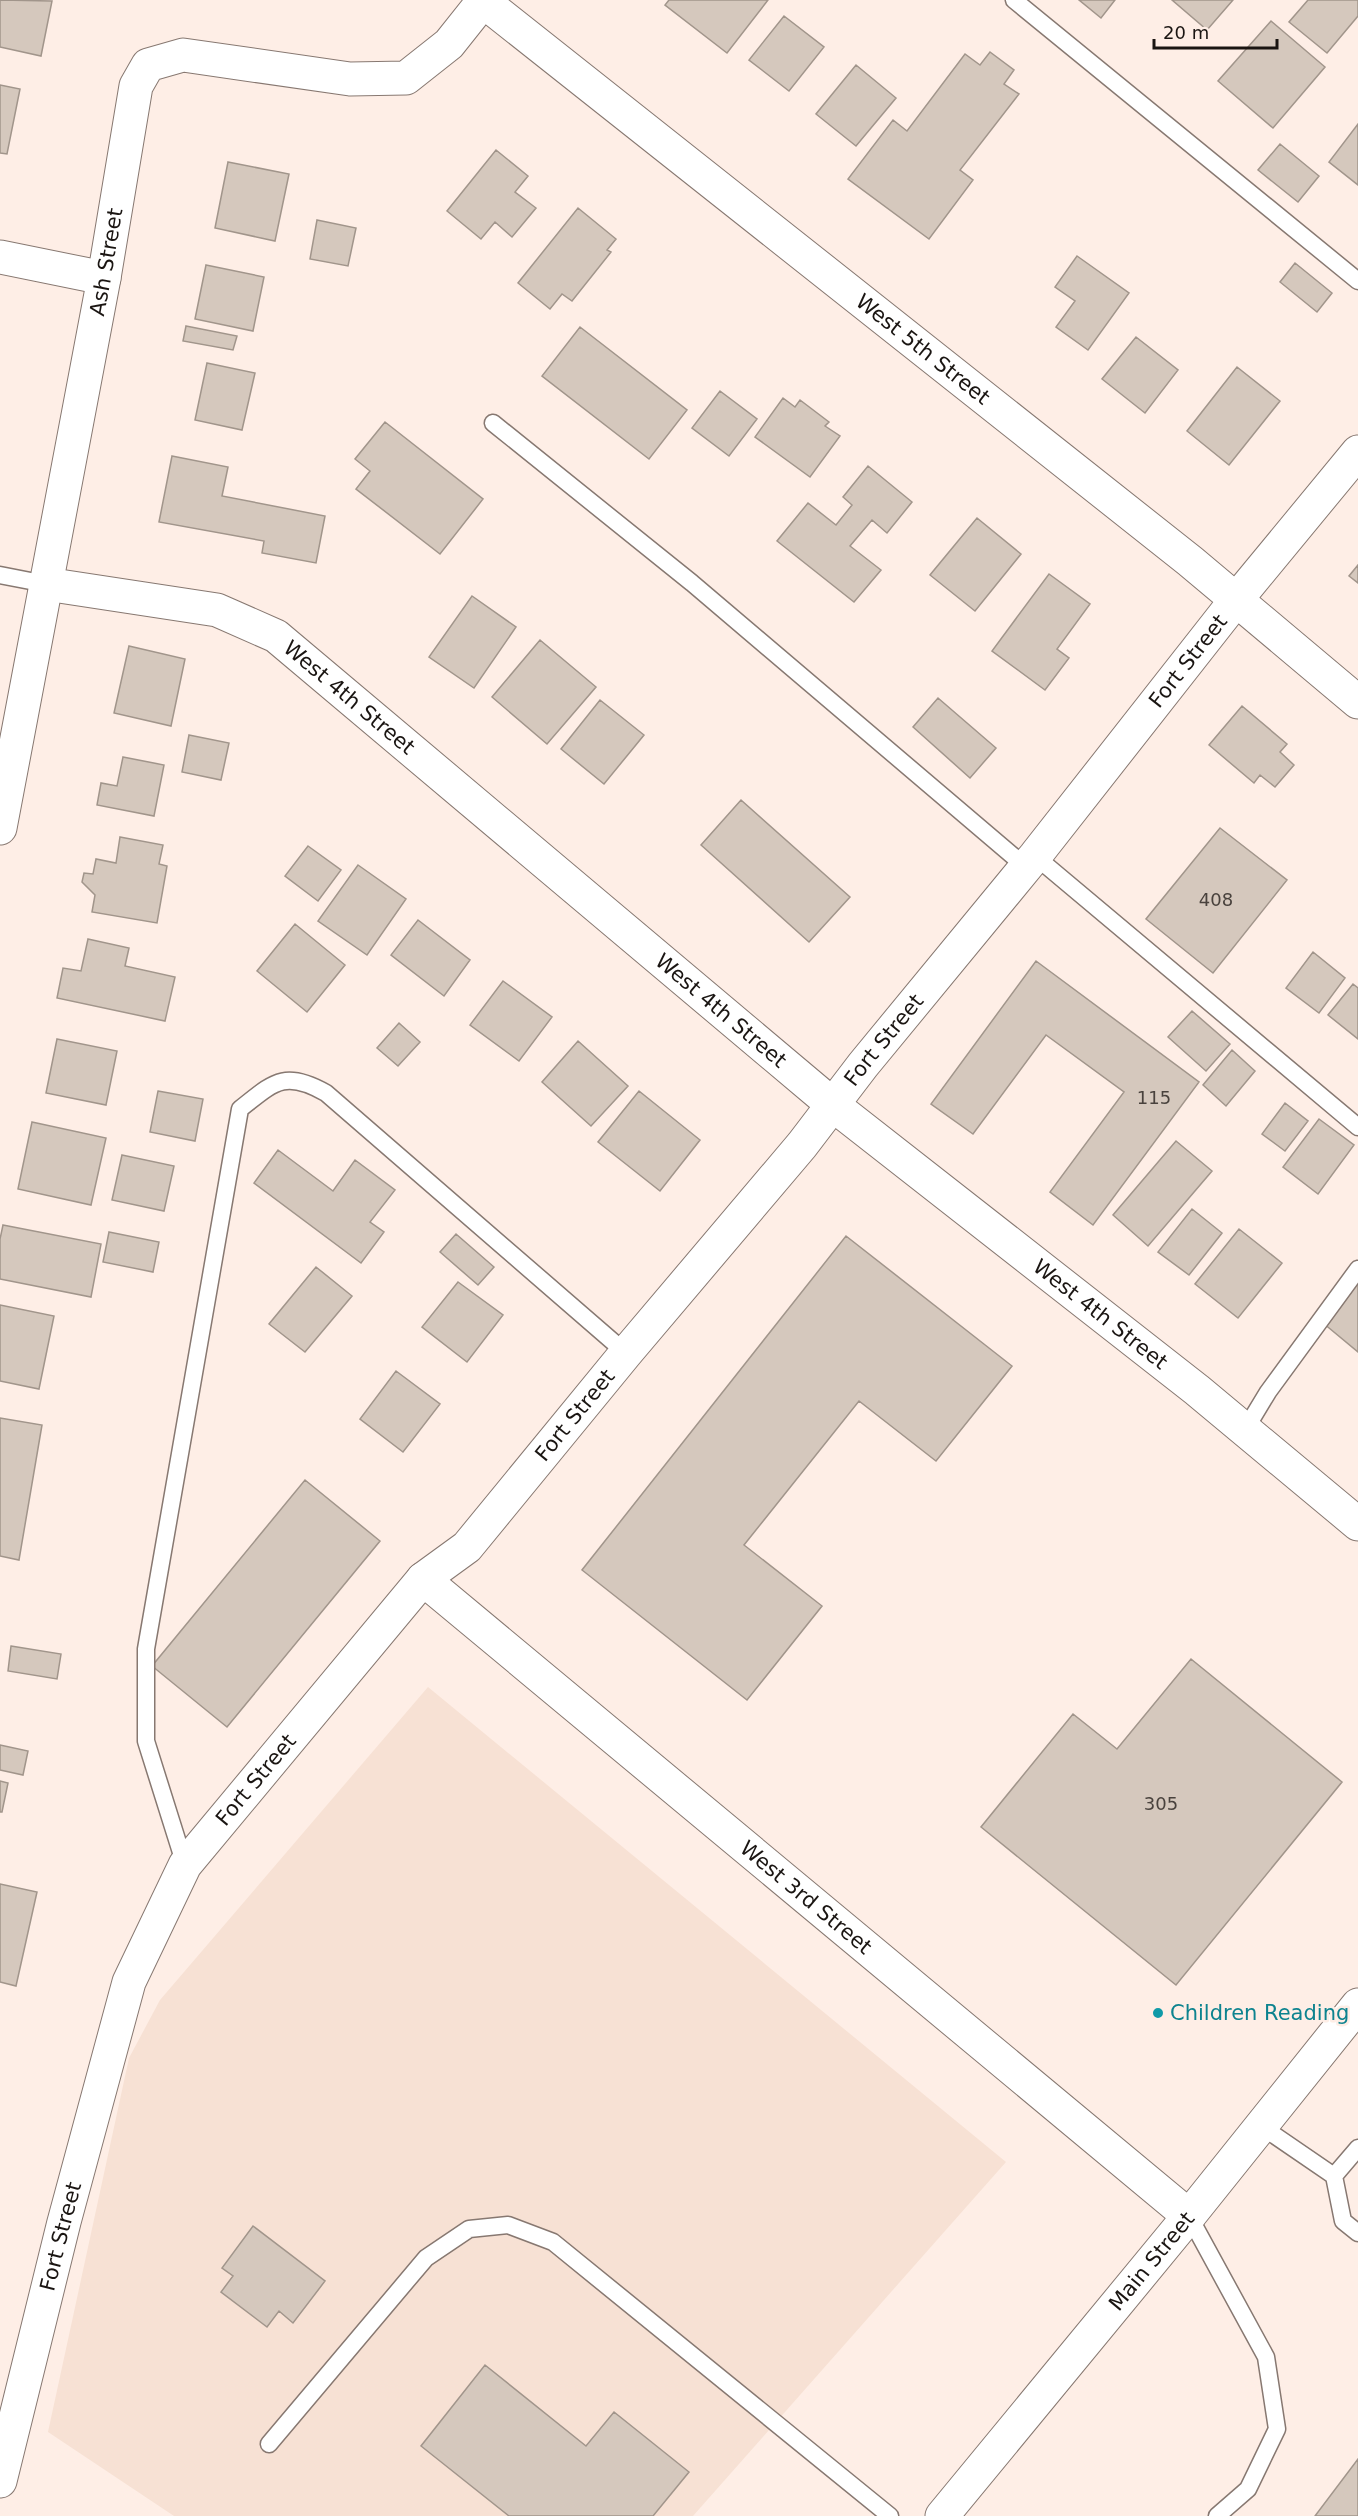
<svg xmlns="http://www.w3.org/2000/svg" width="1358" height="2516" font-family="'DejaVu Sans',sans-serif">
  <rect width="100%" height="100%" fill="#feeee6"/>
  <path fill="#f7e1d4" d="M428,1687L1006,2162L693,2516H174L48,2432L129,2058L160,2000Z"/>
  <path fill="#d5c8bd" stroke="#a1958b" stroke-width="1.5" d="M0,0L52,1L41,56L0,47Z
    M669,0H768L727,53L665,5Z
    M1079,0H1115L1101,18Z
    M1172,0H1233L1207,30Z
    M1308,0H1358V16L1327,53L1289,22Z
    M784,16L824,47L789,91L749,60Z
    M1271,21L1325,67L1273,128L1218,81Z
    M990,52L1014,70L1004,84L1019,94L960,170L973,180L929,239L848,179L893,120L907,131L965,54L980,65Z
    M856,65L896,98L856,146L816,114Z
    M0,85L20,89L7,154L0,153Z
    M1358,124V185L1329,162Z
    M1280,144L1319,176L1298,202L1258,170Z
    M496,150L528,176L515,192L536,208L512,237L495,222L481,239L447,211Z
    M228,162L289,174L275,241L215,228Z
    M578,208L616,239L607,250L611,252L572,301L562,294L550,309L518,283Z
    M317,220L356,228L348,266L310,259Z
    M1077,256L1129,293L1088,350L1056,327L1075,301L1055,287Z
    M1295,263L1332,293L1317,312L1280,282Z
    M206,265L264,277L253,331L195,319Z
    M186,326L237,336L233,350L183,341Z
    M580,327L687,410L649,459L542,376Z
    M1136,337L1178,370L1145,413L1102,379Z
    M207,363L255,373L242,430L195,420Z
    M1237,367L1280,401L1229,465L1187,431Z
    M720,391L757,419L729,456L692,428Z
    M783,398L795,407L800,400L829,422L825,426L840,436L810,477L755,437Z
    M385,422L483,499L440,554L356,489L370,471L355,459Z
    M172,456L228,467L222,496L325,516L316,563L262,553L264,541L159,522Z
    M868,466L912,502L887,533L872,520L850,546L881,570L854,602L777,541L808,503L836,525L852,505L843,497Z
    M977,518L1021,554L975,611L930,575Z
    M1358,565V583L1349,576Z
    M1049,574L1090,604L1057,649L1069,658L1045,690L992,651Z
    M472,596L516,627L474,688L429,657Z
    M540,640L596,687L547,744L492,697Z
    M129,646L185,659L171,726L114,713Z
    M938,698L996,748L970,778L913,727Z
    M600,700L644,735L604,784L561,749Z
    M1242,706L1287,744L1280,752L1294,765L1275,787L1260,775L1254,783L1209,745Z
    M189,735L229,743L221,780L182,772Z
    M123,757L164,765L154,816L97,805L101,783L117,786Z
    M741,800L850,897L809,942L701,845Z
    M1220,828L1287,880L1213,973L1146,919Z
    M120,837L163,845L159,864L167,866L157,923L92,912L95,895L82,882L84,873L93,874L96,859L116,863Z
    M308,846L341,870L318,901L285,876Z
    M358,865L406,899L367,955L318,921Z
    M418,920L470,960L444,996L391,955Z
    M295,924L345,965L307,1012L257,971Z
    M88,939L129,948L125,966L175,977L165,1021L57,998L63,968L81,971Z
    M1313,952L1345,978L1319,1013L1286,988Z
    M1036,961L1199,1082L1093,1225L1050,1192L1124,1092L1046,1035L973,1134L931,1104Z
    M503,981L552,1017L519,1061L470,1025Z
    M1353,984L1358,988V1039L1328,1015Z
    M1192,1011L1230,1044L1206,1071L1168,1037Z
    M399,1023L420,1042L398,1066L377,1048Z
    M57,1039L117,1051L106,1105L46,1093Z
    M578,1041L628,1086L591,1126L542,1082Z
    M1232,1050L1255,1071L1226,1106L1203,1085Z
    M158,1091L203,1099L195,1141L150,1132Z
    M639,1091L700,1140L660,1191L598,1142Z
    M1285,1103L1308,1121L1285,1151L1262,1134Z
    M1319,1119L1354,1145L1318,1194L1283,1167Z
    M32,1122L106,1138L91,1205L18,1189Z
    M1176,1141L1212,1171L1148,1246L1113,1215Z
    M278,1150L333,1191L355,1160L395,1190L370,1222L384,1232L361,1263L254,1183Z
    M122,1155L174,1166L164,1211L112,1200Z
    M1192,1209L1222,1233L1189,1275L1158,1252Z
    M3,1225L101,1244L91,1297L0,1279V1239Z
    M1239,1229L1282,1263L1238,1318L1195,1284Z
    M109,1232L159,1242L153,1272L103,1262Z
    M456,1234L494,1267L478,1285L440,1252Z
    M846,1236L1012,1366L936,1461L859,1401L744,1545L822,1606L747,1700L582,1570Z
    M316,1267L352,1296L305,1352L269,1324Z
    M1358,1279V1352L1323,1323Z
    M458,1282L503,1315L467,1362L422,1327Z
    M0,1305L54,1316L39,1389L0,1381Z
    M396,1371L440,1404L403,1452L360,1419Z
    M0,1418L42,1425L19,1560L0,1556Z
    M305,1480L380,1541L227,1727L152,1666Z
    M11,1646L61,1654L57,1679L8,1671Z
    M1191,1659L1342,1782L1176,1985L981,1827L1073,1714L1117,1749Z
    M0,1745L28,1751L23,1775L0,1770Z
    M0,1781L8,1783L2,1812H0Z
    M0,1884L37,1892L16,1986L0,1982Z
    M253,2226L325,2281L293,2323L279,2311L267,2327L221,2292L233,2276L222,2268Z
    M485,2365L586,2446L614,2412L689,2472L653,2516H509L421,2446Z
    M1358,2459V2516H1315Z"/>
  <g fill="none" stroke-linecap="round" stroke-linejoin="round">
    <defs>
      <path id="service" d="M1014,0L1358,281
        M493,423L692,583L1026,867
        M0,575L46,584
        M1035,856L1358,1127
        M1245,1430L1268,1392L1358,1269
        M185,1865L146,1741V1649L240,1109C273,1083 284,1069 326,1093L626,1353
        M1261,2126L1334,2176L1343,2221L1358,2233
        M1334,2176L1358,2148
        M1189,2216L1266,2357L1277,2429L1248,2489L1217,2516
        M269,2444L426,2258L469,2229L508,2225L553,2242L890,2516"/>
      <g id="minor">
        <path id="s1" d="M483,1L1190,561L1358,702"/>
        <path d="M0,257L104,278"/>
        <path id="s2" d="M46,584L217,610L276,636L833,1105L1197,1390L1358,1524"/>
        <path id="s3" d="M0,828L104,278L136,86L148,65L183,55L350,79L406,78L449,44L484,0"/>
        <path id="s4" d="M423,1579L1189,2216"/>
        <path id="s5" d="M0,2481L64,2222L129,1982L185,1865L423,1579L467,1547L626,1353L802,1145L863,1065L1035,856L1236,600L1358,452"/>
      </g>
      <g id="tertiary">
        <path id="s6" d="M942,2516L1189,2216L1358,2005"/>
      </g>
    </defs>
    <use href="#service" stroke="#877871" stroke-width="19"/>
    <use href="#minor" stroke="#877871" stroke-width="35"/>
    <use href="#tertiary" stroke="#877871" stroke-width="35"/>
    <use href="#service" stroke="#fff" stroke-width="16"/>
    <use href="#minor" stroke="#fff" stroke-width="33"/>
    <use href="#tertiary" stroke="#fff" stroke-width="33"/>
  </g>
  <circle fill="#0f9aa8" stroke="#feeee6" stroke-width="2" cx="1158" cy="2013" r="6"/>
  <g text-anchor="middle" stroke-width="5" stroke-linejoin="round" paint-order="stroke">
    <g font-size="18" fill="#49423d">
      <text x="1216" y="906">408</text>
      <text x="1154" y="1104">115</text>
      <text x="1161" y="1810">305</text>
    </g>
    <g font-size="21" fill="#1a1512" stroke="#feeee6">
      <text dy="7" stroke="none"><textPath href="#s3" startOffset="576">Ash Street</textPath></text>
      <text dy="7" stroke="none"><textPath href="#s1" startOffset="561">West 5th Street</textPath></text>
      <text dy="7" stroke="none"><textPath href="#s5" startOffset="2214">Fort Street</textPath></text>
      <text dy="7" stroke="none"><textPath href="#s2" startOffset="333">West 4th Street</textPath></text>
      <text dy="7" stroke="none"><textPath href="#s2" startOffset="819">West 4th Street</textPath></text>
      <text dy="7" stroke="none"><textPath href="#s5" startOffset="1728">Fort Street</textPath></text>
      <text dy="7" stroke="none"><textPath href="#s2" startOffset="1305">West 4th Street</textPath></text>
      <text dy="7" stroke="none"><textPath href="#s5" startOffset="1242">Fort Street</textPath></text>
      <text dy="7" stroke="none"><textPath href="#s5" startOffset="756">Fort Street</textPath></text>
      <text dy="7" stroke="none"><textPath href="#s4" startOffset="498">West 3rd Street</textPath></text>
      <text dy="7" stroke="none"><textPath href="#s5" startOffset="252">Fort Street</textPath></text>
      <text dy="7" stroke="none"><textPath href="#s6" startOffset="330">Main Street</textPath></text>
    </g>
    <g font-size="21" fill="#0d838f" stroke="#feeee6" text-anchor="start">
      <text x="1170" y="2020">Children Reading</text>
    </g>
  </g>
  <path d="M1154 39v9h123v-9" fill="none" stroke="#1a1512" stroke-width="3"/>
  <text x="1163" y="39" font-size="18" fill="#1a1512" stroke="#feeee6" stroke-width="4.5" paint-order="stroke">20 m</text>
</svg>
